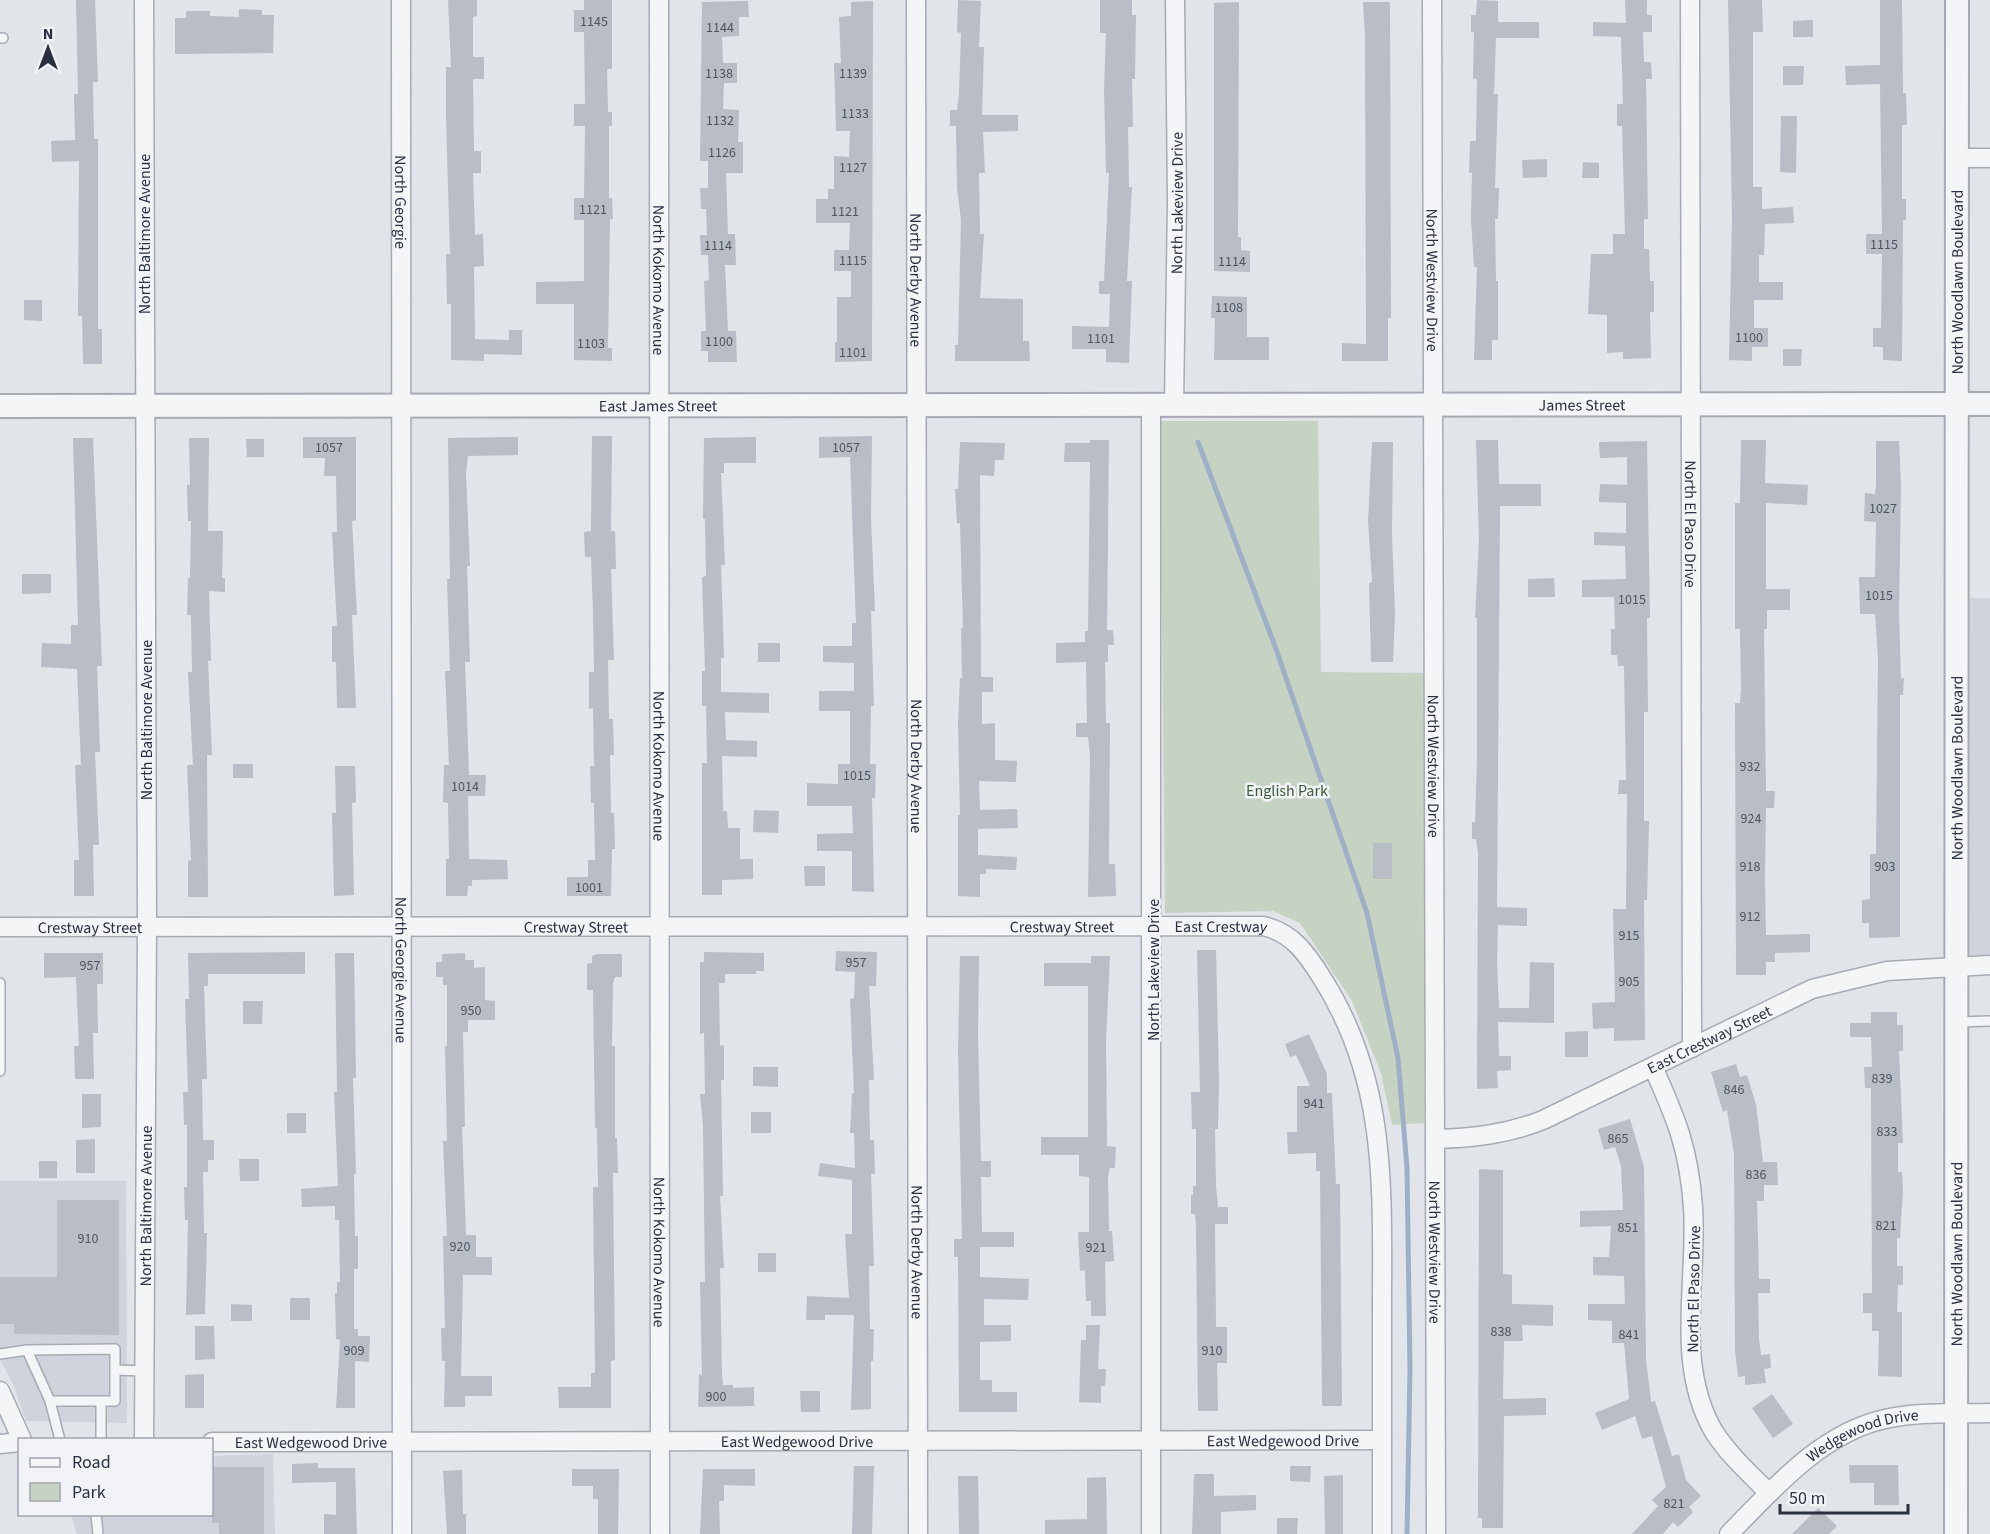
<svg xmlns="http://www.w3.org/2000/svg" width="1990" height="1534" font-family="'Source Sans 3',sans-serif">
  <rect width="100%" height="100%" fill="#e1e4e9"/>
  <path fill="#cfd3db" d="M1956,598H1990V965L1955,966Z
    M0,1181H126L127,1423L26,1421L13,1384L0,1360Z
    M273,1454L275,1534H77L71,1515L212,1514V1456Z"/>
  <path fill="#c6d3c3" d="M1160,421H1318L1321,672L1424,673V1123L1392,1125L1381,1073L1352,1001L1300,923L1273,911L1165,913Z"/>
  <g fill="none" stroke-linecap="round" stroke-linejoin="round">
    <path stroke="#9eb0c7" stroke-width="5" d="M1198,442L1276,649L1367,913L1398,1058L1407,1168L1410,1369L1407,1534"/>
  </g>
  <path fill="#b8bdc6" d="M76,0H95L98,82H93L94,139H98V329H102V364H83L82,316H78L79,161L52,162L51,141L75,140L74,94H78Z
    M448,0H477V16L473,17V57H484V79H473L474,151H481V173H473L475,235L483,234L484,266L474,267L475,339L509,340V330H522V355L484,354V361L451,360V304H447L446,254H450L446,117V67H451Z
    M584,0H612V69H607L608,112H612V126H609V198H612L613,219H610L608,348H612V361L574,360V304H536V282L584,281V220H574V198H584L585,126H574V104H585L584,32H574V10H584Z
    M958,0L981,1L979,47H984L982,115H1018V131L983,132L985,173H979L980,234H984L980,298L1023,299V341H1029L1030,361H955V345H958L961,220L957,188L956,126H950V110H957L959,94L961,33L957,32Z
    M1100,0H1132V15H1136L1135,79H1132L1133,127H1128L1129,187H1132L1127,281H1132L1129,363L1106,362V349H1072V326L1109,327L1110,294H1099V281H1104L1109,173H1106L1104,90L1106,33H1100Z
    M1477,0L1498,1V22H1539V38H1496L1494,94H1498L1495,188H1499L1498,219H1495L1496,281H1498V340H1492V360H1474L1477,267H1474L1471,219L1472,173H1469L1470,141H1476L1477,79H1473L1474,32H1471V15H1476Z
    M1625,0H1647V15H1652V32H1643L1644,62H1651L1652,79H1646L1648,219H1644V249H1649L1650,281H1654V312H1650L1651,358L1623,359V352L1607,353V315L1588,314L1591,254H1613V234H1625L1622,126H1617V104H1623L1621,37L1593,36V22L1626,23Z
    M1728,0H1762L1763,32H1753V187H1762V209L1793,207L1794,223L1765,224L1764,255H1759V282H1783V300H1754V328H1768V347H1752V361L1729,360L1732,219Z
    M1880,0H1902L1903,93H1906L1907,125H1902V199H1906V220H1903L1902,361L1883,360V347H1873V328H1881L1882,254H1866V234H1882L1880,84L1846,85L1845,66L1880,65Z
    M748,1L749,17H739V36L722,37L723,63H737V83H724L723,109L739,110L738,142H743V173H726L728,234H735L736,265H725L728,331H736L737,362H708V351H701V331H706L704,281L709,280L708,255H701L700,235H707L706,209H701L700,188H708V161H700L702,2Z
    M873,1L872,361L835,362V342H837V297H851V271H834V250H849L850,223H816V199H828V189H834V156L849,157L850,131H836L834,63H841L839,17L851,16V2Z
    M1239,2L1238,237H1241V250L1250,251V272L1214,271V3Z
    M1363,2H1390L1391,318H1388V361H1342V343L1366,344L1365,36Z
    M239,9L262,10V15H274L273,53L175,54V18H186V11H210V16L239,17Z
    M1813,20V37H1793V21Z
    M1783,66H1804L1803,85H1783Z
    M1781,116H1797L1796,173L1780,172Z
    M1547,159V177L1523,178L1522,160Z
    M1583,162L1599,163V178H1582Z
    M1212,296L1247,297V337H1269V360H1214L1215,318H1211Z
    M24,300H42V321L24,320Z
    M1783,349H1802L1801,366H1783Z
    M592,436H612L611,531H615L616,569H611L614,660H608L609,719H613L614,755H610L611,813H614L615,849H612L611,896H567V877H588V860H595L594,803H591L590,766H594L593,708L589,709V672H594L593,614L591,557H585L584,532L591,531Z
    M872,436L871,518L875,611H871L874,706H871L870,764H876L875,798H872L874,892L852,891V851H817V834L853,833L852,806H807V783L838,784V764H850V711H819V691H854V663L823,662V646H852V623H856L850,457L819,458V437Z
    M303,437H356V520L352,521L357,615H352L356,708H337L336,662H332V626H337L332,532H337L336,476H324L325,458H303Z
    M518,437V455L468,456L466,474L470,566H467L470,662H465L469,775H486L485,796H468L469,859L507,860L508,879L472,880V886H468L467,896H446V859H449L448,803L443,802L444,765H449L445,671H450L447,579H450L448,438Z
    M756,437V463H724V473H721L725,565H721L724,658H721V692L769,693V713L725,712L726,740L757,741V757L722,756L723,811H727L728,828H740V859H753V879L722,880V895H702V763H707L706,706H702V671H705L702,577L706,576L705,519H703L704,438Z
    M73,438H93L102,666H97L100,752H95L99,845H93L94,896H74V860H79L75,765H81L77,669L41,667L42,643L71,644V625H78Z
    M189,438H209L208,531H223L222,578H225V592L209,591L211,661H208L212,755H207L208,897H188V861L191,860L187,765H193L188,672H192L191,615H187L188,578H190L191,521H188L187,485H190Z
    M246,439H264V457H247Z
    M1090,440H1109L1107,630H1113L1114,645H1108V662H1105L1106,723H1110L1109,864H1115L1116,896L1088,897L1090,756L1088,737H1076V723H1087L1086,662L1056,663V643L1085,642V631H1088L1090,462H1064L1065,443H1090Z
    M1476,440H1498L1499,484H1541V506H1500L1497,907L1527,908V926L1498,925L1497,962L1499,1008H1529L1530,962L1554,963V1023L1498,1022L1499,1056H1511V1070L1497,1071L1498,1088L1477,1089L1478,853L1476,839H1472V822H1475L1477,759V618H1475L1479,540Z
    M1741,440H1766L1765,483L1808,485L1807,505L1766,503V589H1790V610H1767V629H1764L1766,791H1775L1774,808H1766L1765,879L1766,935L1810,934V952L1775,953V962H1766V975H1736L1735,703H1740L1741,690L1740,629H1735V503H1740Z
    M1647,441L1650,618H1647L1648,712H1644V821H1649L1647,900H1644L1645,1040L1614,1041V1028L1593,1029L1592,1003L1615,1002L1613,909H1626L1627,794H1618L1619,780H1626L1624,666H1618L1617,655H1611V629H1615L1614,597H1582V580L1626,579L1625,546L1594,545V532L1626,533V503L1599,502L1600,484L1627,485V457L1600,458L1599,442Z
    M1876,441H1899L1901,486L1899,614L1901,678H1904L1903,695H1900V937L1869,938V923H1862V900L1870,899V854H1876L1878,658L1875,614H1860L1859,577H1875L1876,522L1864,521L1865,493L1875,494L1876,485Z
    M960,442L1005,443L1004,460H995L994,476L980,475L981,677H993V692H982V724L995,723V760L1017,761L1016,782L979,781L980,810L1017,809L1018,828L978,829V855L1017,857L1016,870L986,869V874H980V897L958,896V815H960L958,724L960,678H962L961,628H963L960,523H957L955,489H958Z
    M1372,442H1393L1392,534L1395,614L1393,662H1371L1369,583L1372,582L1368,521Z
    M22,574H51V593L22,594Z
    M1554,578L1555,597H1528V579Z
    M758,643H780V662H758Z
    M233,764H253V778H233Z
    M335,766H355L356,802L352,803L354,895L334,896L332,813H336Z
    M754,810L779,811L778,833L753,832Z
    M1373,843H1392V879H1373Z
    M804,866H825V886H805Z
    M1197,950H1216L1219,1082L1218,1129H1215L1216,1186L1218,1207H1228V1224H1215L1216,1327H1227V1363H1217L1218,1411H1198L1196,1224L1195,1214H1191V1195H1193V1186H1196V1129H1192L1191,1092H1200Z
    M836,951L877,952L876,986H869L874,1080H869L870,1140H874L875,1174H871L874,1266H869L870,1329H874L873,1361H871V1409L851,1410L854,1315H825V1320H806L807,1296L849,1298L845,1234H852V1180L818,1176L820,1163L855,1168L854,1133H850L852,1093H854L850,999L854,998L855,972L835,971Z
    M305,952V974H208V986H204L207,1079H202L203,1140H214V1160H208V1172H203L204,1233H207L205,1314L186,1315L188,1220H185L184,1187H187V1125H184L183,1092H188L185,999H189L188,953Z
    M704,952L764,953V971H756V974H725V983H719L720,1046L724,1045V1080H721L723,1196H720L724,1268H720L722,1375L723,1385H733V1388L754,1387V1406L698,1407L699,1374L702,1375L700,1282H705L703,1126L700,1094H705L704,1033L700,1034V962H704Z
    M44,953H103V984H97L98,1033H93L94,1079H75L74,1046H79L76,977L44,978Z
    M335,953H354L356,1078H353L356,1174H354L355,1236H358V1269H354V1329H358V1336H370L369,1362L355,1361V1408H336L340,1340L336,1339L335,1293H337V1282H340L339,1220H335V1206L302,1207L301,1189L338,1186L334,1092H337Z
    M465,953V960H474V968L485,967V1000L495,1001V1020H468V1032H463L465,1127H462L466,1235H476V1257H492V1275H463L461,1376H492V1396H465V1407H444L445,1361H442L441,1328H445L443,1236H447L443,1141H447L445,1046H447V985H443V977H436V962H442V954Z
    M597,954H622V977H615L613,983L612,1046H615V1138H617L618,1173H613L615,1360L611,1361V1408H559L558,1387H591V1373H595L593,1187H598L597,1128H595L593,990H587V964L592,963V956Z
    M960,956H979L978,1036L981,1161H991V1177H981L982,1232H1014V1247H980V1277L1029,1279L1028,1300L984,1299V1325H1011V1341L980,1342V1380H992V1392H1017V1412H959L958,1257H954V1239H962L958,1051Z
    M1091,956H1110L1106,1039L1107,1146L1116,1147L1115,1168H1110L1108,1177L1109,1231H1112L1114,1261L1105,1262L1106,1316H1091V1301H1086L1085,1270L1080,1271L1078,1232H1089V1177L1079,1176V1155H1041V1137H1088V986H1044V963H1091Z
    M243,1001H263L262,1024H243Z
    M1871,1012H1897V1025H1903V1051H1899L1903,1143H1898V1172H1902L1903,1191L1900,1238H1897V1266H1903V1285H1898L1897,1312H1902V1377L1878,1376L1879,1331H1872V1313H1863V1293H1872L1871,1088H1865L1864,1067H1872L1871,1037H1850V1023H1871Z
    M1588,1031V1057H1565V1032Z
    M1309,1034L1327,1074V1093H1332L1336,1184H1340L1342,1406H1322L1320,1171H1316V1153L1288,1154L1287,1132H1297V1086H1310L1296,1055L1290,1057L1285,1044Z
    M1736,1064L1740,1077L1747,1075L1756,1105L1763,1162H1777L1778,1185H1764V1201H1757L1759,1279H1770V1293H1758L1759,1339L1761,1355L1770,1354L1771,1368L1764,1369L1766,1383L1745,1385V1376L1738,1377L1735,1350L1734,1154L1727,1110L1723,1112L1711,1072Z
    M753,1067H778V1087L753,1086Z
    M82,1094H101V1127L82,1128Z
    M751,1112H771V1133H751Z
    M287,1113H306V1133H287Z
    M1630,1119L1644,1167L1646,1359L1651,1402L1655,1401L1672,1456L1679,1454L1686,1480L1701,1496L1689,1507L1693,1512L1678,1527L1673,1522L1663,1534H1632L1658,1506L1652,1500L1666,1487L1652,1436L1642,1439L1635,1416L1602,1430L1595,1413L1629,1399L1624,1343H1612V1321L1588,1320V1304H1625L1624,1276L1593,1275V1257H1609L1611,1226L1580,1227V1211L1623,1210L1621,1166L1615,1147L1604,1150L1598,1129Z
    M95,1139V1173H76V1140Z
    M239,1159H259V1181H240Z
    M39,1161H57V1178H39Z
    M1479,1169L1503,1170V1274L1512,1275V1304L1553,1305V1326L1522,1325L1523,1341H1504L1503,1399L1546,1398V1415L1504,1416L1503,1528H1482V1518H1478Z
    M57,1200H119V1335L14,1334V1324H0V1277H57Z
    M758,1253H776V1272H758Z
    M290,1298H310V1320H290Z
    M231,1304L252,1305V1321H231Z
    M1086,1325H1100L1098,1369H1106L1105,1386H1101V1403L1079,1402L1081,1340H1086Z
    M195,1326H214L215,1359L195,1360Z
    M204,1374V1408H185V1375Z
    M800,1391H820V1412H801Z
    M1772,1394L1793,1424L1773,1438L1752,1408Z
    M318,1463V1468H355L357,1534H324V1514L336,1515V1482L292,1483V1464Z
    M1849,1465H1898L1899,1505H1874V1483H1850Z
    M854,1466H874L872,1534H852Z
    M1290,1466H1311L1310,1482L1290,1481Z
    M212,1467H264V1534H219V1523H212Z
    M572,1469H619L618,1534H598V1499H593V1486H572Z
    M703,1469H755V1486L724,1485V1501H719L720,1534H700Z
    M462,1470L463,1514H466V1534H447L443,1471Z
    M1194,1474H1214V1496L1256,1495V1510L1221,1512V1534H1192Z
    M1343,1475V1534H1325L1324,1476Z
    M958,1476H978L979,1534H959Z
    M1106,1477L1107,1534H1045V1520L1087,1519V1478Z
    M1818,1508L1837,1526L1829,1534H1792Z
    M1277,1518H1298L1297,1534H1277Z"/>
  <g fill="none" stroke-linecap="round" stroke-linejoin="round">
    <defs>
      <path id="service" d="M0,38H3
        M0,983V1071
        M1957,1022L1990,1021
        M115,1349V1401H50L27,1350Z
        M0,1354L27,1350
        M115,1370L144,1371
        M50,1401L60,1440
        M101,1401V1440
        M96,1514L98,1534"/>
      <g id="minor">
        <path id="s1" d="M401,0L402,1534"/>
        <path id="s2" d="M659,0L660,1534"/>
        <path id="s3" d="M916,0L918,1534"/>
        <path id="s4" d="M1432,0L1436,1534"/>
        <path id="s5" d="M1690,0L1692,1048"/>
        <path d="M1956,158H1990"/>
        <path d="M1151,405V1534"/>
        <path id="s6" d="M1174,405L1177,201L1175,0"/>
        <path id="s7" d="M0,927L1263,926C1292,932 1307,954 1322,978C1388,1082 1382,1188 1382,1307C1382,1383 1382,1458 1382,1534"/>
        <path d="M1653,1067C1676,1118 1689,1149 1693,1207C1698,1280 1674,1364 1714,1432C1729,1455 1750,1474 1769,1493"/>
        <path id="s8" d="M1436,1139C1473,1138 1508,1134 1543,1120L1812,989L1887,971L1990,965"/>
        <path d="M0,1391L22,1440"/>
        <path id="s9" d="M144,1440L147,926L144,0"/>
        <path id="s10" d="M212,1442L1382,1440"/>
        <path d="M0,1444L20,1442"/>
        <path id="s11" d="M1729,1534C1773,1489 1821,1433 1885,1419C1918,1411 1956,1414 1990,1413"/>
      </g>
      <g id="tertiary">
        <path id="s12" d="M0,406L1990,404"/>
        <path id="s13" d="M1956,1534L1957,0"/>
      </g>
    </defs>
    <use href="#service" stroke="#a6abb3" stroke-width="12"/>
    <use href="#minor" stroke="#a6abb3" stroke-width="21"/>
    <use href="#tertiary" stroke="#a6abb3" stroke-width="26"/>
    <use href="#service" stroke="#f4f5f7" stroke-width="9"/>
    <use href="#minor" stroke="#f4f5f7" stroke-width="18"/>
    <use href="#tertiary" stroke="#f4f5f7" stroke-width="22"/>
  </g>
  <g text-anchor="middle" stroke-width="5" stroke-linejoin="round" paint-order="stroke">
    <g font-size="14" fill="#4e5462">
      <text x="594" y="26">1145</text>
      <text x="720" y="32">1144</text>
      <text x="719" y="78">1138</text>
      <text x="853" y="78">1139</text>
      <text x="855" y="118">1133</text>
      <text x="720" y="125">1132</text>
      <text x="722" y="157">1126</text>
      <text x="853" y="172">1127</text>
      <text x="593" y="214">1121</text>
      <text x="845" y="216">1121</text>
      <text x="1884" y="249">1115</text>
      <text x="718" y="250">1114</text>
      <text x="853" y="265">1115</text>
      <text x="1232" y="266">1114</text>
      <text x="1229" y="312">1108</text>
      <text x="1749" y="342">1100</text>
      <text x="1101" y="343">1101</text>
      <text x="719" y="346">1100</text>
      <text x="591" y="348">1103</text>
      <text x="853" y="357">1101</text>
      <text x="329" y="452">1057</text>
      <text x="846" y="452">1057</text>
      <text x="1883" y="513">1027</text>
      <text x="1879" y="600">1015</text>
      <text x="1632" y="604">1015</text>
      <text x="1750" y="771">932</text>
      <text x="857" y="780">1015</text>
      <text x="465" y="791">1014</text>
      <text x="1751" y="823">924</text>
      <text x="1750" y="871">918</text>
      <text x="1885" y="871">903</text>
      <text x="589" y="892">1001</text>
      <text x="1750" y="921">912</text>
      <text x="1629" y="940">915</text>
      <text x="856" y="967">957</text>
      <text x="90" y="970">957</text>
      <text x="1629" y="986">905</text>
      <text x="471" y="1015">950</text>
      <text x="1882" y="1083">839</text>
      <text x="1734" y="1094">846</text>
      <text x="1314" y="1108">941</text>
      <text x="1887" y="1136">833</text>
      <text x="1618" y="1143">865</text>
      <text x="1756" y="1179">836</text>
      <text x="1886" y="1230">821</text>
      <text x="1628" y="1232">851</text>
      <text x="88" y="1243">910</text>
      <text x="460" y="1251">920</text>
      <text x="1096" y="1252">921</text>
      <text x="1501" y="1336">838</text>
      <text x="1629" y="1339">841</text>
      <text x="354" y="1355">909</text>
      <text x="1212" y="1355">910</text>
      <text x="716" y="1401">900</text>
      <text x="1674" y="1508">821</text>
    </g>
    <g font-size="16" fill="#2a3140" stroke="#f1f3f7">
      <text dy="6" stroke="none"><textPath href="#s6" startOffset="202">North Lakeview Drive</textPath></text>
      <text dy="6" stroke="none"><textPath href="#s1" startOffset="202">North Georgie</textPath></text>
      <text transform="translate(144 234) rotate(-90)" y="6">North Baltimore Avenue</text>
      <text dy="6" stroke="none"><textPath href="#s2" startOffset="280">North Kokomo Avenue</textPath></text>
      <text dy="6" stroke="none"><textPath href="#s3" startOffset="280">North Derby Avenue</textPath></text>
      <text dy="6" stroke="none"><textPath href="#s4" startOffset="280">North Westview Drive</textPath></text>
      <text dy="6" stroke="none"><textPath href="#s13" startOffset="1252">North Woodlawn Boulevard</textPath></text>
      <text dy="6" stroke="none"><textPath href="#s12" startOffset="1582">James Street</textPath></text>
      <text dy="6" stroke="none"><textPath href="#s12" startOffset="658">East James Street</textPath></text>
      <text dy="6" stroke="none"><textPath href="#s5" startOffset="524">North El Paso Drive</textPath></text>
      <text transform="translate(146 720) rotate(-90)" y="6">North Baltimore Avenue</text>
      <text dy="6" stroke="none"><textPath href="#s2" startOffset="766">North Kokomo Avenue</textPath></text>
      <text dy="6" stroke="none"><textPath href="#s3" startOffset="766">North Derby Avenue</textPath></text>
      <text dy="6" stroke="none"><textPath href="#s4" startOffset="766">North Westview Drive</textPath></text>
      <text dy="6" stroke="none"><textPath href="#s13" startOffset="766">North Woodlawn Boulevard</textPath></text>
      <text dy="6" stroke="none"><textPath href="#s7" startOffset="90">Crestway Street</textPath></text>
      <text dy="6" stroke="none"><textPath href="#s7" startOffset="576">Crestway Street</textPath></text>
      <text dy="6" stroke="none"><textPath href="#s7" startOffset="1062">Crestway Street</textPath></text>
      <text dy="6" stroke="none"><textPath href="#s7" startOffset="1221">East Crestway</textPath></text>
      <text dy="6" stroke="none"><textPath href="#s1" startOffset="970">North Georgie Avenue</textPath></text>
      <text transform="translate(1153 970) rotate(-90)" y="6">North Lakeview Drive</text>
      <text dy="6" stroke="none"><textPath href="#s8" startOffset="294">East Crestway Street</textPath></text>
      <text dy="6" stroke="none"><textPath href="#s9" startOffset="234">North Baltimore Avenue</textPath></text>
      <text dy="6" stroke="none"><textPath href="#s2" startOffset="1252">North Kokomo Avenue</textPath></text>
      <text dy="6" stroke="none"><textPath href="#s3" startOffset="1252">North Derby Avenue</textPath></text>
      <text dy="6" stroke="none"><textPath href="#s4" startOffset="1252">North Westview Drive</textPath></text>
      <text dy="6" stroke="none"><textPath href="#s13" startOffset="280">North Woodlawn Boulevard</textPath></text>
      <text transform="translate(1693 1289) rotate(-89)" y="6">North El Paso Drive</text>
      <text dy="6" stroke="none"><textPath href="#s10" startOffset="1071">East Wedgewood Drive</textPath></text>
      <text dy="6" stroke="none"><textPath href="#s11" startOffset="170">Wedgewood Drive</textPath></text>
      <text dy="6" stroke="none"><textPath href="#s10" startOffset="585">East Wedgewood Drive</textPath></text>
      <text dy="6" stroke="none"><textPath href="#s10" startOffset="99">East Wedgewood Drive</textPath></text>
    </g>
    <g font-size="16" fill="#3d5b38" stroke="#f1f3f7">
      <text x="1287" y="796">English Park</text>
    </g>
  </g>
  <rect x="18" y="1438" width="195" height="78" fill="#f1f3f7" stroke="#a1a5ae" stroke-width="1.5"/>
  <rect x="30" y="1458" width="30" height="9" fill="#f4f5f7" stroke="#a1a5ae" stroke-width="1.5"/>
  <text x="72" y="1468" font-size="18" fill="#2a3140">Road</text>
  <rect x="30" y="1483" width="30" height="18" fill="#c6d3c3" stroke="#a1a5ae" stroke-width="1.5"/>
  <text x="72" y="1498" font-size="18" fill="#2a3140">Park</text>
  <g transform="translate(48 48)" stroke="#f1f3f7" stroke-width="4.5" paint-order="stroke">
  <path d="M0-4.5L10 22L0 15L-10 22Z" fill="#2a3140"/>
  <text y="-9" font-size="16" font-weight="bold" text-anchor="middle" fill="#2a3140">N</text>
  </g>
  <path d="M1780 1504v9h128v-9" fill="none" stroke="#2a3140" stroke-width="3"/>
  <text x="1789" y="1504" font-size="18" fill="#2a3140" stroke="#f1f3f7" stroke-width="4.5" paint-order="stroke">50 m</text>
</svg>
